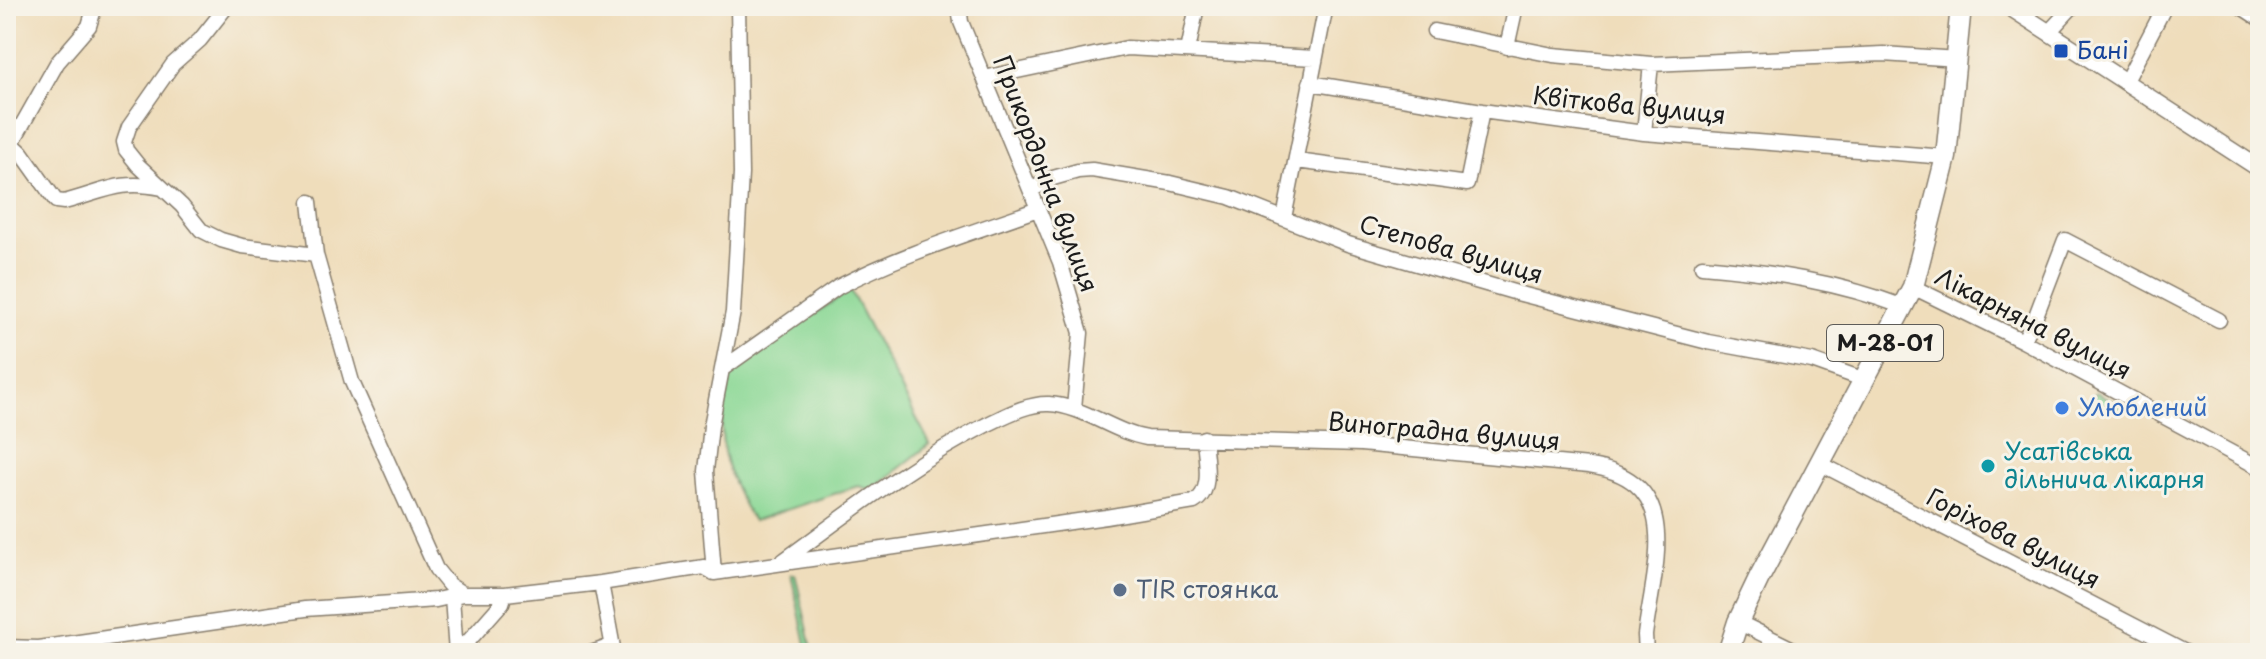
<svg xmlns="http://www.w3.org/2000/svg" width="2266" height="659" font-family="'Playpen Sans',sans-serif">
  <rect width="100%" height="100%" fill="#f7f3e8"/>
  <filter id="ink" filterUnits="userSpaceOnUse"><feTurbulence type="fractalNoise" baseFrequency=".0125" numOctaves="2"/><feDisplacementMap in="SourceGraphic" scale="16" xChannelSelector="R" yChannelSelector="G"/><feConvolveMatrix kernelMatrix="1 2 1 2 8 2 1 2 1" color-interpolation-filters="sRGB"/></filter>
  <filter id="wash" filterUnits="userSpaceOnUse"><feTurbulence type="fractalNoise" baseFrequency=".006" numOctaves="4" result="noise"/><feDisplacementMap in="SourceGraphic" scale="32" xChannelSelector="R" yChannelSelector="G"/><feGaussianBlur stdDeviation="1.8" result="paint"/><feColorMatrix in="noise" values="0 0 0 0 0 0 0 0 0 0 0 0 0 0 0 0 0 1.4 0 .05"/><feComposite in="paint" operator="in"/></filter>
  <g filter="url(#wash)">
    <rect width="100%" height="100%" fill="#efddbb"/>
    <path fill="#8cd896" stroke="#547a59" stroke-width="2" d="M850,290L930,444L872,490L858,486L753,521C736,494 721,460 722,426C723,408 729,388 732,370Z
      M2096,392L2123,406L2120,413L2092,399Z
      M791,574H795L813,653H808Z"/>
  </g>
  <g filter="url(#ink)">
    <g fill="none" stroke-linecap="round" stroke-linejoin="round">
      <defs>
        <path id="minor" d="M227,6L200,40L173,64L129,127L124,142L126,150L138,165L182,206L201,230L221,240L242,246L316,255
          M959,6L961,22L1060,262L1081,333L1074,408
          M2240,6L2260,19
          M1434,31L1553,55L1651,64L1883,54L1958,59
          M2049,32L2073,6
          M1507,47L1516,6
          M1188,51L1197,6
          M984,78L1127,48L1315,58
          M1310,83L1482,111L1644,133L1946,157
          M2125,83L2165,6
          M1644,133L1651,64
          M6,138L21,152L56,201L64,202C104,192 119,179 162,188
          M13,141L57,63L89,26L95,6
          M1297,161L1467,184L1482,111
          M1031,190L1053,178L1078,171L1092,170L1170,183L1229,197L1348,244L1517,293L1708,342L1812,361L1865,380
          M310,202L316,255L352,382L436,569L449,585L463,594
          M1284,218L1326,6
          M1702,266C1772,272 1838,282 1904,307
          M1913,287L2023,341L2260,468
          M2023,341L2034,321L2065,240L2219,320
          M725,367L838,287C901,254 971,233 1038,209
          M1819,463L2187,653
          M783,561C849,513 913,462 986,425C1005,416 1028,403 1049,404C1084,406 1112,432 1147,438L1361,444L1589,466C1686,480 1654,566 1645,635L1646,653
          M714,573L706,471L711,426L733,312L741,174L738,6
          M601,583L614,653
          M452,597L456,653
          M1738,622L1801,653
          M6,647L38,648L305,609L436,600L463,594H505L601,583L704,567L714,573L1106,517L1194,502C1214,491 1205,458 1204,438
          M458,653L502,603L505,594
          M591,653L611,646"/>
        <path id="major" d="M2008,6L2260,169"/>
        <path id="highway" d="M1728,653L1738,622L1759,578L1913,287L1946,157L1961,6"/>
      </defs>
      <use href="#minor" stroke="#867c6c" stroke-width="17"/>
      <use href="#major" stroke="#867c6c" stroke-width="19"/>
      <use href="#highway" stroke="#867c6c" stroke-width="23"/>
      <use href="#minor" stroke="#fff" stroke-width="14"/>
      <use href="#major" stroke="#fff" stroke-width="16"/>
      <use href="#highway" stroke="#fff" stroke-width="20"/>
    </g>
  </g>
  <rect fill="#1a4fb4" stroke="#f7f3e8" stroke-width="3" x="2053" y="43" width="16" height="16" rx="4"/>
  <circle fill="#3f7fe0" stroke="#f7f3e8" stroke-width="3" cx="2062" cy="408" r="8"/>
  <circle fill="#0f9aa8" stroke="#f7f3e8" stroke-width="3" cx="1988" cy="466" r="8"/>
  <circle fill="#5c6f8a" stroke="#f7f3e8" stroke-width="3" cx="1120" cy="590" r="8"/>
  <g text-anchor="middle" stroke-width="6" stroke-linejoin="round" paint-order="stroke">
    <rect fill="#f7f3e8" stroke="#5e5c59" stroke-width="2" x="1827" y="325" width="116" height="36" rx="6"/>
    <g font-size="22" font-weight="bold" fill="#1c1c1c">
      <text x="1885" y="351">М-28-01</text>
    </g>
    <g font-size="24" fill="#164399" stroke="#f7f3e8" text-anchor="start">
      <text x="2077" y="59">Бані</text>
    </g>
    <g font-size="24" fill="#1c1c1c" stroke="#f7f3e8">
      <text transform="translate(1629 106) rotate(6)" y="8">Квіткова вулиця</text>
      <text transform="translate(1045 174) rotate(69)" y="8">Прикордонна вулиця</text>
      <text transform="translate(1451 250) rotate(16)" y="8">Степова вулиця</text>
      <text transform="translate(2033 324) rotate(27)" y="8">Лікарняна вулиця</text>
      <text transform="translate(1444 432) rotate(5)" y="8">Виноградна вулиця</text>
      <text transform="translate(2013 539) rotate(27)" y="8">Горіхова вулиця</text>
    </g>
    <g font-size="24" fill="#366cbe" stroke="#f7f3e8" text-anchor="start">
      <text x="2078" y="416">Улюблений</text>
    </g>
    <g font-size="24" fill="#0d838f" stroke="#f7f3e8" text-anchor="start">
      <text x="2004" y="460">Усатівська<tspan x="2004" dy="28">дільнича лікарня</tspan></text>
    </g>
    <g font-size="24" fill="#4e5e75" stroke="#f7f3e8" text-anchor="start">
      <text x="1136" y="598">TIR стоянка</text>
    </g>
  </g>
  <rect width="2266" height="659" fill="none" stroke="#f7f3e8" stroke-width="32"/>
</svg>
